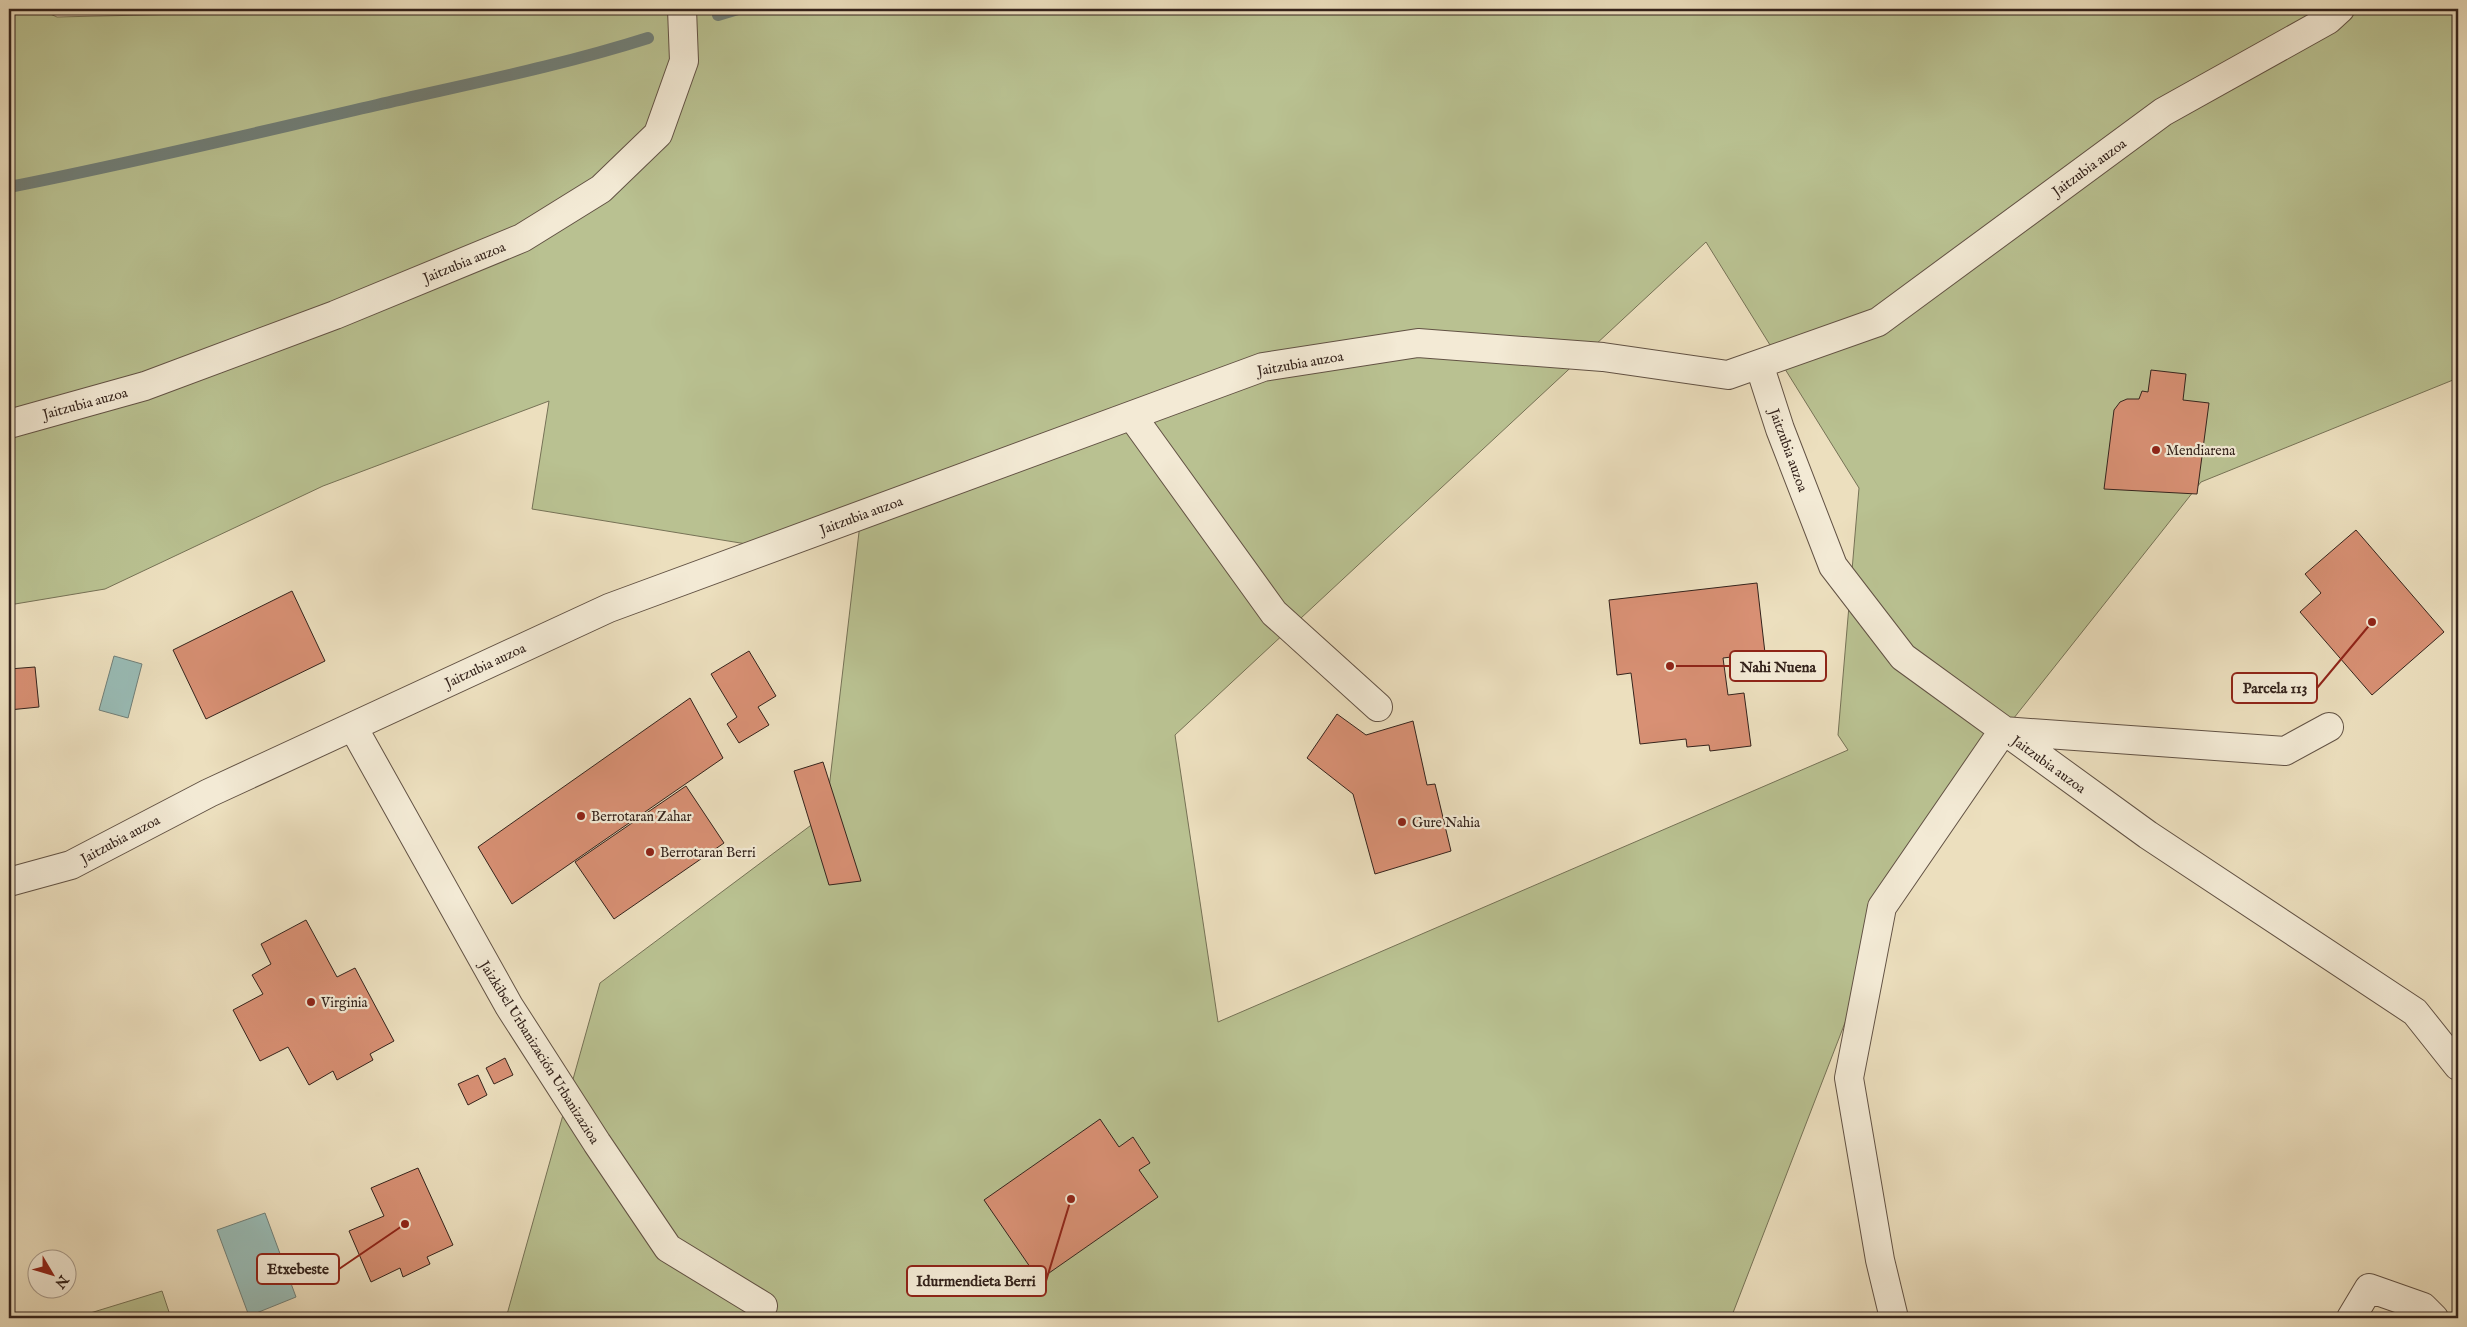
<svg xmlns="http://www.w3.org/2000/svg" width="2467" height="1327" font-family="'IM FELL English',serif">
  <rect width="100%" height="100%" fill="#ecdfbe"/>
  <filter id="stains"><feTurbulence type="fractalNoise" baseFrequency=".004" numOctaves="4"/><feColorMatrix values="0 0 0 0 .2 0 0 0 0 .09 0 0 0 0 .02 0 0 0 .5 -.17"/></filter>
  <radialGradient id="worn" r=".72"><stop offset=".6" stop-color="#630" stop-opacity="0"/><stop offset="1" stop-color="#630" stop-opacity=".3"/></radialGradient>
  <path fill="#b9c191" stroke="#767256" fill-rule="evenodd" d="M9,9H39L57,17L187,14L197,9H2458V378L2201,482L1914,844L1731,1318H506L600,983L826,814L861,515L771,548L532,509L549,401L323,486L105,589L9,605ZM1706,242L1859,488L1838,735L1848,750L1218,1022L1175,735Z
    M162,1291L171,1318H87V1314Z"/>
  <path fill="#99bcb6" stroke="#717f78" d="M114,656L142,664L128,718L99,710Z
    M265,1213L296,1297L249,1316L217,1230Z"/>
  <g fill="none" stroke-linecap="round" stroke-linejoin="round">
    <path stroke="#717f78" stroke-width="12" d="M718,15L738,9
      M9,187C132,163 255,133 377,105C468,84 560,66 648,38"/>
  </g>
  <path fill="#d89074" stroke="#34231c" d="M2151,370L2186,374L2183,400L2209,403L2197,494L2104,489L2114,410L2120,402L2127,399H2139L2142,391L2148,392Z
    M2356,530L2444,632L2372,695L2300,612L2321,593L2305,574Z
    M1757,583L1765,653L1723,658L1728,695L1744,693L1751,746L1710,751L1709,745L1687,747L1686,739L1640,744L1631,673L1617,675L1609,600Z
    M292,591L325,661L206,719L173,650Z
    M749,651L776,696L758,707L769,725L739,743L727,724L737,717L711,674Z
    M35,667L39,707L9,710V669Z
    M690,698L723,758L512,904L478,847Z
    M1337,714L1366,735L1413,721L1427,785L1435,784L1451,851L1375,874L1353,794L1307,758Z
    M823,762L861,881L829,885L794,771Z
    M686,786L724,843L614,919L575,862Z
    M306,920L337,977L355,968L394,1041L370,1054L373,1060L337,1080L333,1071L309,1085L288,1047L260,1061L233,1010L263,994L252,975L271,964L261,944Z
    M505,1058L513,1075L494,1084L486,1068Z
    M478,1075L487,1095L468,1105L458,1084Z
    M1100,1119L1119,1147L1133,1137L1150,1163L1139,1170L1158,1197L1039,1280L984,1200Z
    M418,1168L453,1245L427,1257L430,1264L403,1277L400,1268L371,1282L349,1231L384,1216L371,1188Z"/>
  <g fill="none" stroke-linecap="round" stroke-linejoin="round">
    <defs>
      <path id="minor" d="M1759,364L1780,429L1833,566L1903,657L2148,835L2415,1012L2458,1066
        M1132,416L1274,613L1378,707
        M9,424L145,386L335,315L522,238L601,189L658,134L684,61L682,9
        M353,727L509,1006L597,1143L668,1248L763,1306
        M9,882L71,865L209,793L609,608L1263,367L1418,343L1603,357L1728,375L1878,322L2163,112L2328,20L2340,9
        M1894,1318L1880,1260L1849,1078L1882,907L2003,731L2285,751L2329,727
        M2351,1318L2369,1288L2423,1307L2434,1318"/>
    </defs>
    <use href="#minor" stroke="#625244" stroke-width="30"/>
    <path stroke="#34231c" stroke-width="3" stroke-dasharray="4 2.5" stroke-linecap="butt" d="M798,1315L809,1318
      M1206,1318L1212,1316L1220,1318"/>
    <use href="#minor" stroke="#f3ead5" stroke-width="28"/>
  </g>
  <g fill="#8f2418" stroke="#f3ead5" stroke-width="2">
    <circle cx="2156" cy="450" r="5"/>
    <circle cx="581" cy="816" r="5"/>
    <circle cx="1402" cy="822" r="5"/>
    <circle cx="650" cy="852" r="5"/>
    <circle cx="311" cy="1002" r="5"/>
  </g>
  <g text-anchor="middle" stroke-width="4.5" stroke-linejoin="round" paint-order="stroke">
    <g font-size="14" fill="#34231c" stroke="#f3ead5">
      <text transform="translate(2089 167) rotate(-36)" y="5">Jaitzubia auzoa</text>
      <text transform="translate(464 262) rotate(-22)" y="5">Jaitzubia auzoa</text>
      <text transform="translate(1300 363) rotate(-10)" y="5">Jaitzubia auzoa</text>
      <text transform="translate(85 403) rotate(-15)" y="5">Jaitzubia auzoa</text>
      <text transform="translate(1789 450) rotate(70)" y="5">Jaitzubia auzoa</text>
      <text transform="translate(861 515) rotate(-20)" y="5">Jaitzubia auzoa</text>
      <text transform="translate(485 665) rotate(-25)" y="5">Jaitzubia auzoa</text>
      <text transform="translate(2049 764) rotate(36)" y="5">Jaitzubia auzoa</text>
      <text transform="translate(120 839) rotate(-28)" y="5">Jaitzubia auzoa</text>
      <text transform="translate(540 1052) rotate(58)" y="5">Jaizkibel Urbanización Urbanizazioa</text>
    </g>
    <g font-size="14" fill="#34231c" stroke="#f3ead5" text-anchor="start">
      <text x="2166" y="455">Mendiarena</text>
      <text x="591" y="821">Berrotaran Zahar</text>
      <text x="1412" y="827">Gure Nahia</text>
      <text x="660" y="857">Berrotaran Berri</text>
      <text x="321" y="1007">Virginia</text>
    </g>
  </g>
  <path fill="none" stroke="#8f2418" stroke-width="2" d="M1670 666L1730 666M2372 622L2317 688M405 1224L339 1269M1071 1199L1046 1281"/>
  <g fill="#8f2418" stroke="#f3ead5" stroke-width="2">
    <circle cx="1670" cy="666" r="5"/>
    <circle cx="2372" cy="622" r="5"/>
    <circle cx="405" cy="1224" r="5"/>
    <circle cx="1071" cy="1199" r="5"/>
  </g>
  <g fill="#f3ead5" stroke="#8f2418" stroke-width="2">
    <rect x="1730" y="651" width="96" height="30" rx="5"/>
    <rect x="2232" y="673" width="85" height="30" rx="5"/>
    <rect x="257" y="1254" width="82" height="30" rx="5"/>
    <rect x="907" y="1266" width="139" height="30" rx="5"/>
  </g>
  <g font-size="15" text-anchor="middle" font-weight="bold" fill="#34231c">
    <text x="1778" y="672">Nahi Nuena</text>
    <text x="2275" y="693">Parcela 113</text>
    <text x="298" y="1274">Etxebeste</text>
    <text x="976" y="1286">Idurmendieta Berri</text>
  </g>
  <rect width="2467" height="1327" fill="none" stroke="#ecdfbe" stroke-width="30"/>
  <rect x="10" y="10" width="2447" height="1307" fill="none" stroke="#34231c" stroke-width="2.5"/>
  <rect x="15" y="15" width="2437" height="1297" fill="none" stroke="#34231c"/>
  <g transform="translate(52 1274) rotate(128)"><circle r="24" fill="#f3ead5" stroke="#a79a8b"/>
  <path d="M0-4L9 19L0 12L-9 19Z" fill="#8f2418"/>
  <text y="-8" font-size="14" font-weight="bold" text-anchor="middle" fill="#34231c">N</text>
  </g>
  <rect width="100%" height="100%" filter="url(#stains)"/>
  <rect width="100%" height="100%" fill="url(#worn)"/>
</svg>
